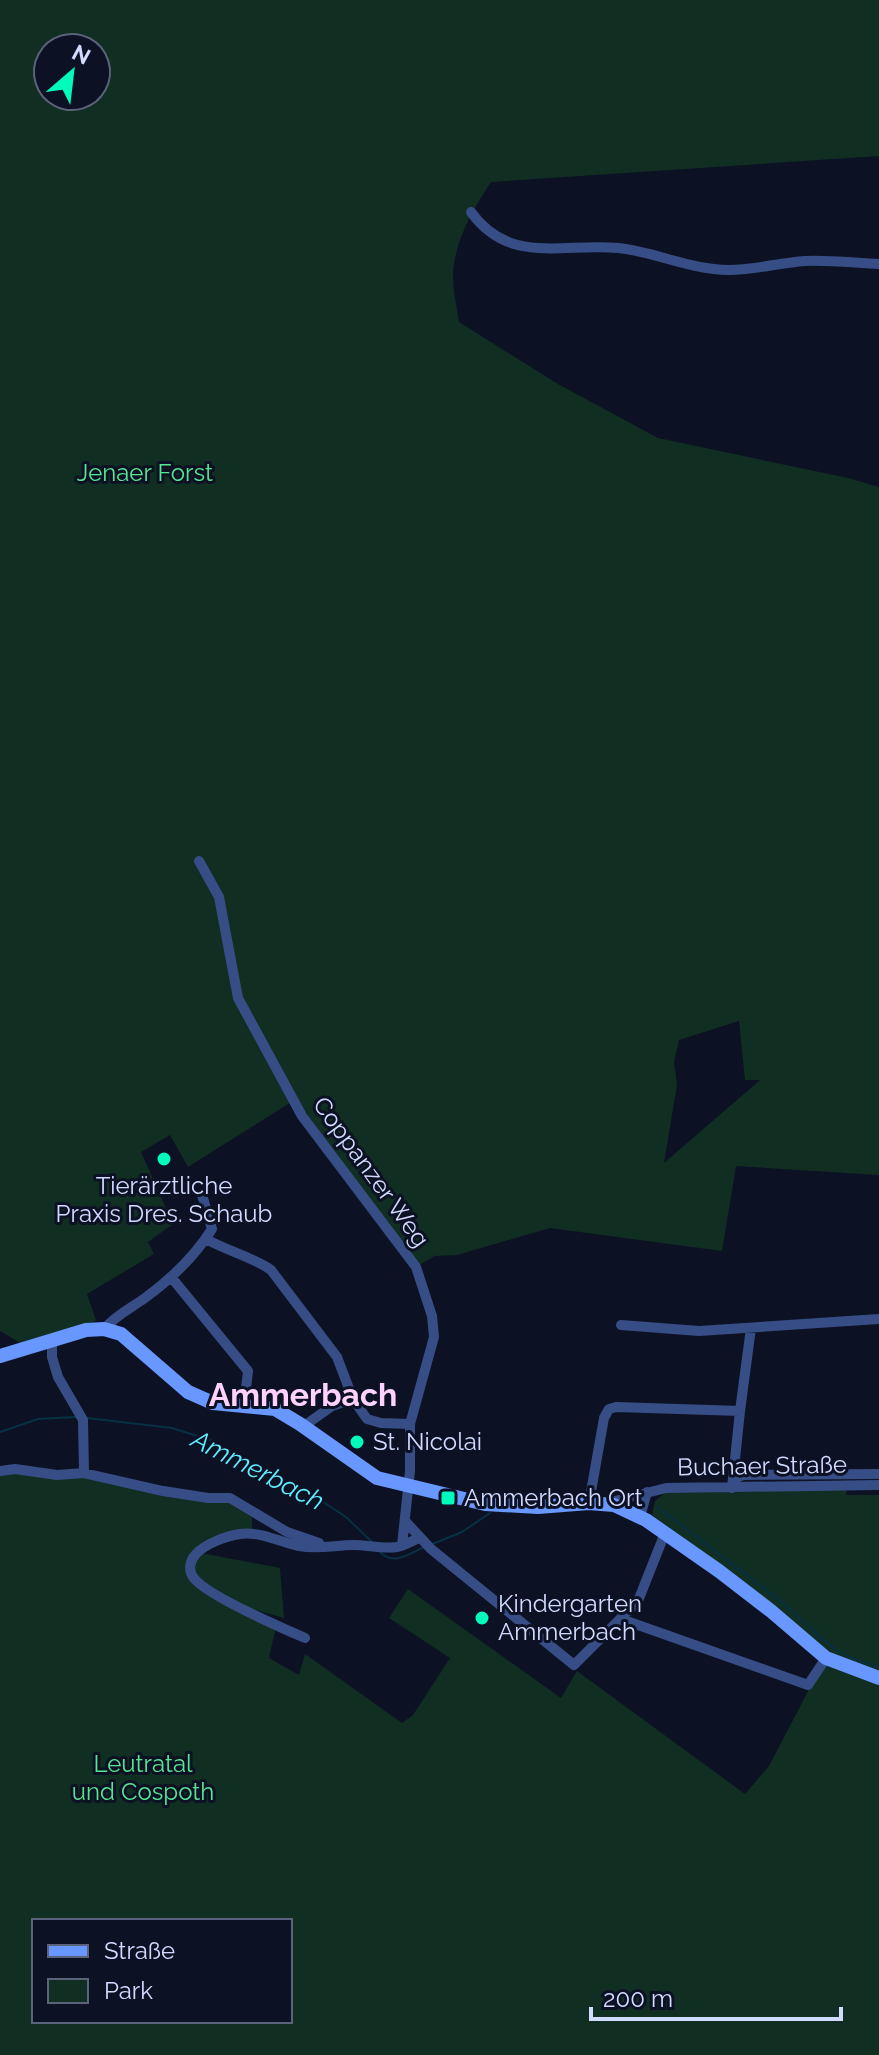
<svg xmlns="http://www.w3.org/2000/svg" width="879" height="2055" font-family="Raleway,sans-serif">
  <rect width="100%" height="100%" fill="#0d1124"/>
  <path fill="#102e22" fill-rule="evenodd" d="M0,0H879V156L491,182C473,209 453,244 453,277C453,292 457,307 459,322L558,384L658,438L848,478L879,487V1175L736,1166L722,1251L550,1228L457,1255L435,1256L417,1266L296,1099L188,1167L170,1135L141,1152L173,1224L148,1242L154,1254L87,1294L96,1320L94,1322L22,1344L0,1331ZM48,48H96V96H48ZM739,1021L745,1080H760L664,1163L677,1085L674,1062L679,1040Z
    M0,1471L84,1473L230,1499L252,1517V1532L196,1552L280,1568L284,1618L210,1597L276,1627L269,1658L299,1675L305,1654L402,1723L413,1715L450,1658L389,1618L408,1589L561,1698L577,1671L745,1794L769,1766L817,1674L825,1665L879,1685V2055H0ZM34,1921H290V2021H34Z
    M847,1488L846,1495H879V1673L827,1655L652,1515L655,1501L666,1492Z"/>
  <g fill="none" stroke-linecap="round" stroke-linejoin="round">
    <path stroke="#073142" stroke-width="2" d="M87,1418L172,1428L210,1440L308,1492L346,1517L374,1544
      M0,1432L38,1419L76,1417
      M657,1507C698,1538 739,1569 779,1600C819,1632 825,1653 879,1667
      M430,1545L462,1532L490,1513
      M380,1552C394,1566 409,1554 424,1547"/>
    <path stroke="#364e85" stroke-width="10" d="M471,212C509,265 562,243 618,248C651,251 681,266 714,269C744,273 775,263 805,261C830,260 855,263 879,264
      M199,861L219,897L238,998L302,1116L416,1267L432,1316L434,1337L410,1424V1471L402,1545
      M206,1239C225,1250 257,1259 271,1270L337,1357L353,1399L367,1419L381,1423L410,1424
      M171,1277L248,1371L244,1406
      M621,1325L699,1331L879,1319
      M104,1329C116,1315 131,1308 145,1298C171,1279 195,1256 212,1229L202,1195
      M52,1340V1357L58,1377L83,1420L84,1473
      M740,1411L751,1328
      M304,1426L332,1406L353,1399
      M0,1471L15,1469L57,1475L84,1473L163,1491L208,1498H230L287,1532L319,1543
      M733,1479L743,1475L879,1474
      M589,1503L604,1418L609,1409L616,1407L740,1411L732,1488
      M607,1503L666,1488L879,1485
      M640,1517L647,1492
      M406,1522L431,1549L574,1665L638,1601L665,1533
      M621,1619L808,1685L826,1658
      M305,1638C282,1628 205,1595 193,1577C188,1570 190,1560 196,1554C205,1544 226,1536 240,1534C260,1531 279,1542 299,1546C319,1550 335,1545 354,1545C367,1545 383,1549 397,1547C404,1546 412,1541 419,1538"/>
    <path stroke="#6797ff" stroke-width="14" d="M0,1356L86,1330L104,1329L121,1334L188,1392L213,1403L275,1409L300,1424L377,1478L485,1504L538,1507L589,1503L614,1505L646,1520L719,1571L771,1611L826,1658L879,1678"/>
  </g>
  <g fill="#00fbbd" stroke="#0d1124" stroke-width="3">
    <circle cx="164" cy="1159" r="8"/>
    <circle cx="357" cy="1442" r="8"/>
    <rect x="440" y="1490" width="16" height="16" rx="4"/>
    <circle cx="482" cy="1618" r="8"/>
  </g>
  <g text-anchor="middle" stroke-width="6" stroke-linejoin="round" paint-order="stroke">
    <g font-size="24" fill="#56e590" stroke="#0d1124">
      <text x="145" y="481">Jenaer Forst</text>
      <text x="143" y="1772">Leutratal<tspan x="143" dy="28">und Cospoth</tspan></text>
    </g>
    <g font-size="24" fill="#d0dbff" stroke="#0d1124">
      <text transform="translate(371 1172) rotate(54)" y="8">Coppanzer Weg</text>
      <text transform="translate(762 1466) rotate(-1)" y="8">Buchaer Straße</text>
    </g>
    <g font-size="24" fill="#d0dbff" stroke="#0d1124" text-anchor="start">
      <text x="164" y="1194" text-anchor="middle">Tierärztliche<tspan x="164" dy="28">Praxis Dres. Schaub</tspan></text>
      <text x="373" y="1450">St. Nicolai</text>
      <text x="464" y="1506">Ammerbach Ort</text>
      <text x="498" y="1612">Kindergarten<tspan x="498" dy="28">Ammerbach</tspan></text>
    </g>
    <g font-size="26" font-style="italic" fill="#5eecff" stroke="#0d1124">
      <text transform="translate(258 1470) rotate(27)" y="9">Ammerbach</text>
    </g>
    <g font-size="32" font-weight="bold" fill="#ffd2fe" stroke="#0d1124">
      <text x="303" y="1406">Ammerbach</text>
    </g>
  </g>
  <rect x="32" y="1919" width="260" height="104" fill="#0d1124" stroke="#5b627c" stroke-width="2"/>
  <rect x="48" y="1945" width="40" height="12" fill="#6797ff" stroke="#5b627c" stroke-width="2"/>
  <text x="104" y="1959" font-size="24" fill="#d0dbff">Straße</text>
  <rect x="48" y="1979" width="40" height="24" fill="#102e22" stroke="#5b627c" stroke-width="2"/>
  <text x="104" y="1999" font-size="24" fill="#d0dbff">Park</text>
  <g transform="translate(72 72) rotate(28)"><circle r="38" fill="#0d1124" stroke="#5b627c" stroke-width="2"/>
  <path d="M0-6L14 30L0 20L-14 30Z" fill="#00fbbd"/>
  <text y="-12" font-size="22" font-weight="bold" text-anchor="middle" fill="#d0dbff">N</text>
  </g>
  <path d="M591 2007v12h250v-12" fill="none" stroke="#d0dbff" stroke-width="4"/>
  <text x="603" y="2007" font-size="24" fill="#d0dbff" stroke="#0d1124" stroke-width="6" paint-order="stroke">200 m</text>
</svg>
